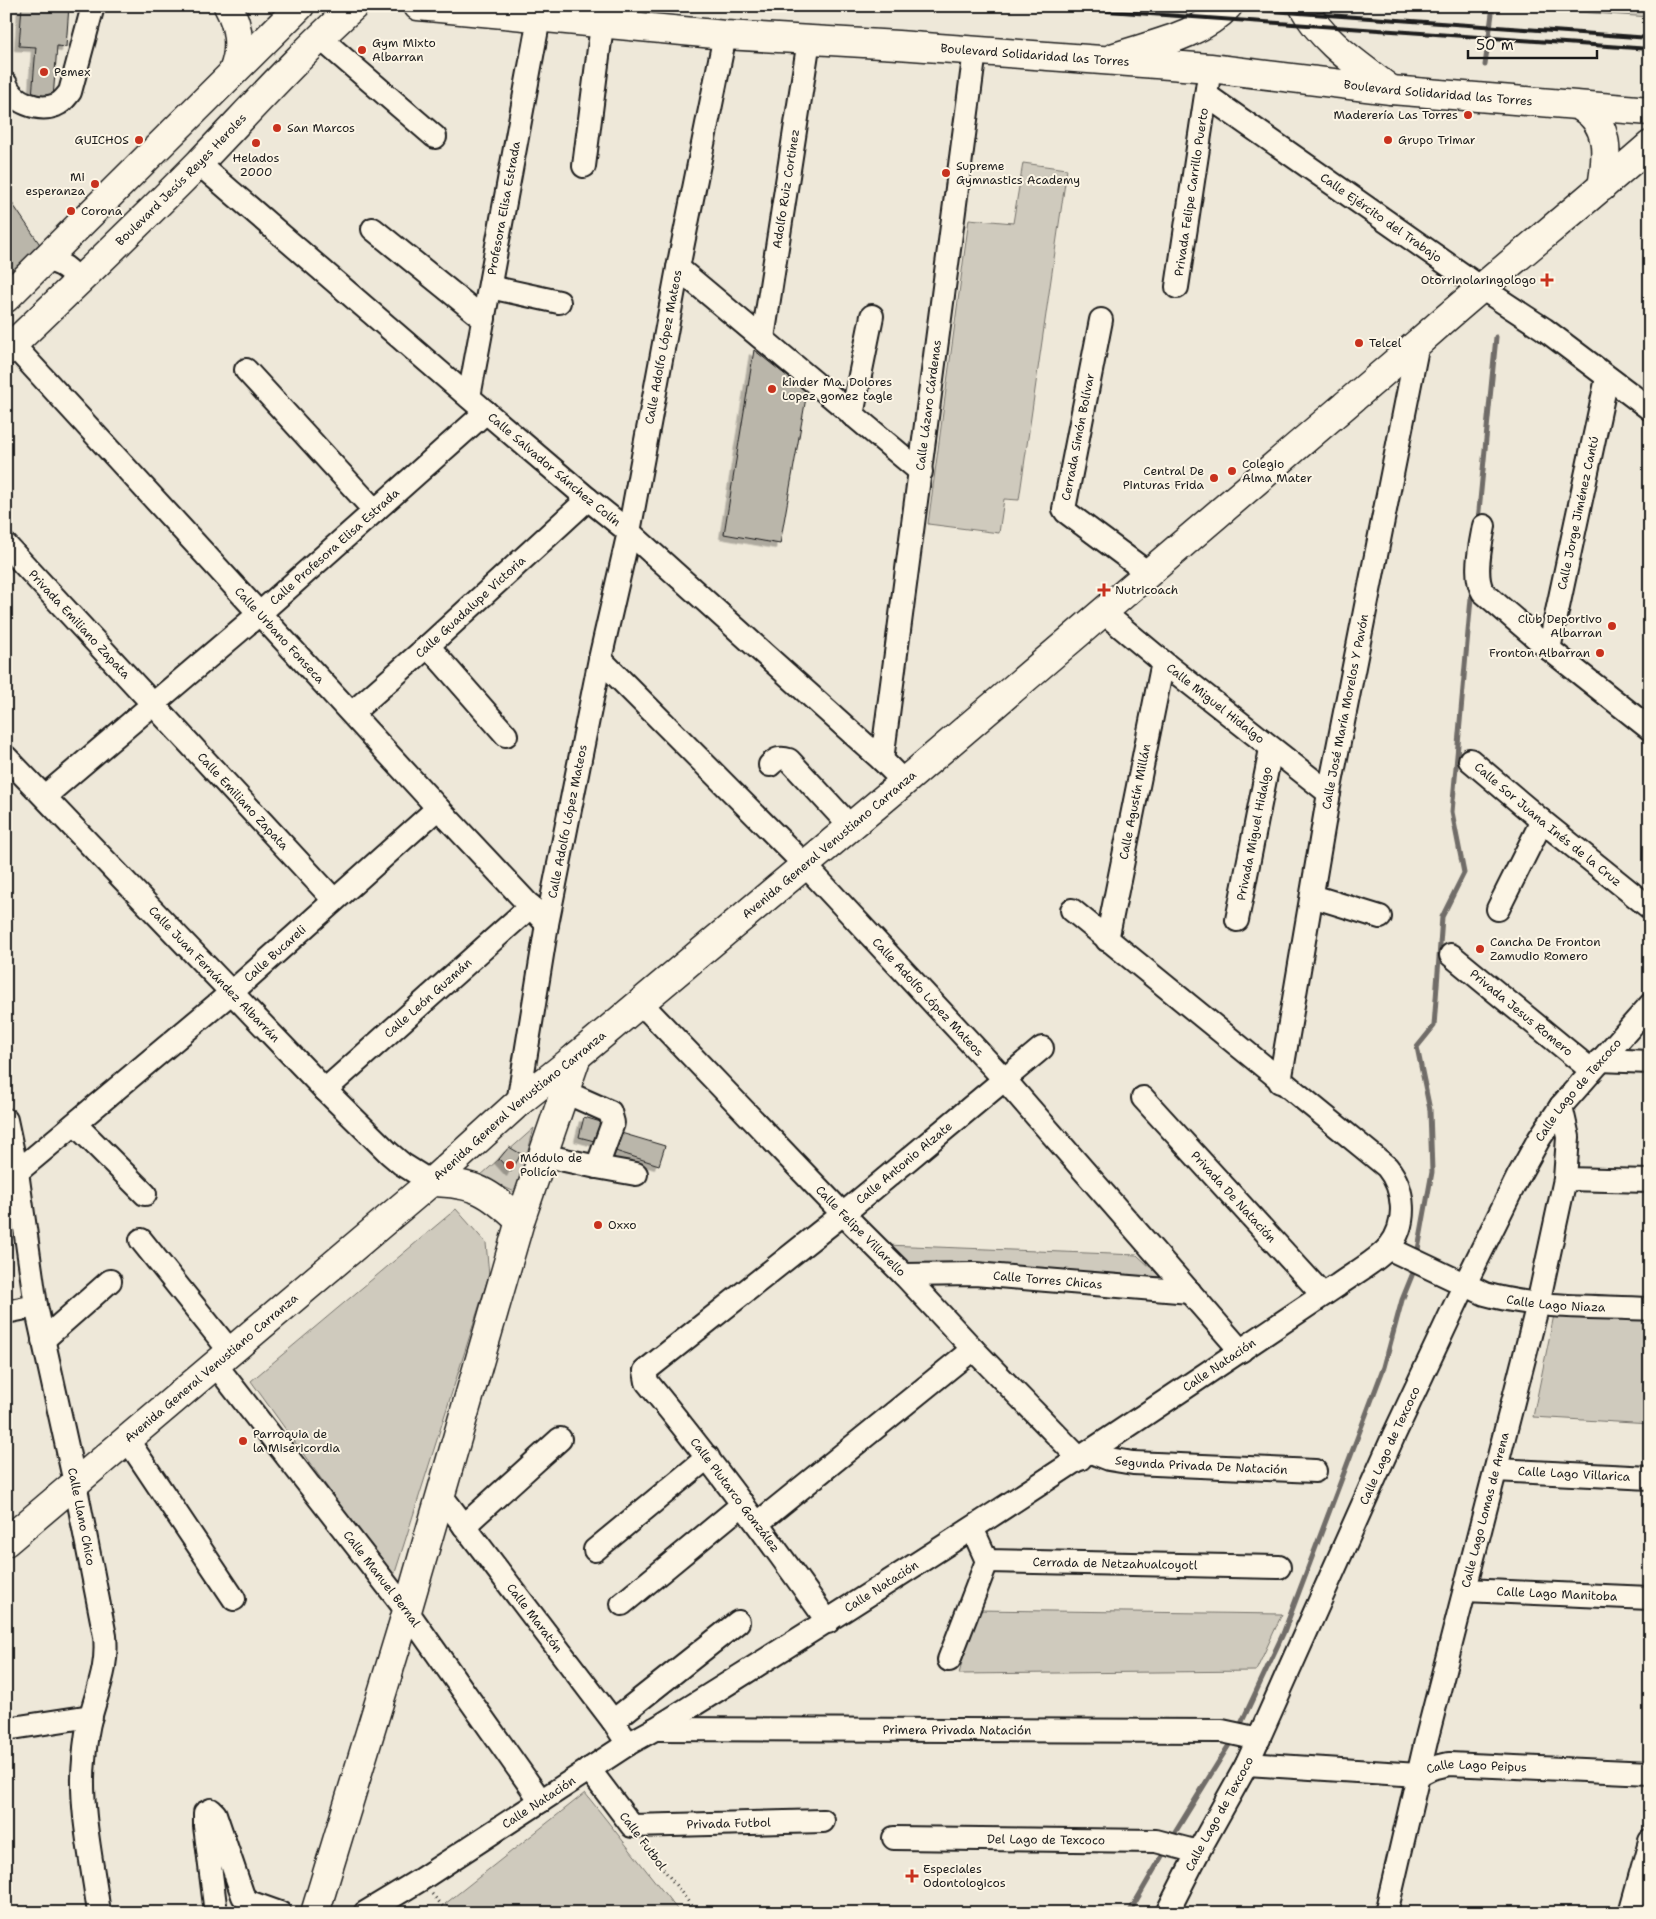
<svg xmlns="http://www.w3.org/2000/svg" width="1656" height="1919" font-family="'Shantell Sans',sans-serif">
  <defs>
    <filter id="shadow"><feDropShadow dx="-4.5" dy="4.5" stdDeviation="0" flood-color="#0004"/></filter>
  </defs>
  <rect width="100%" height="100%" fill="#eee8d9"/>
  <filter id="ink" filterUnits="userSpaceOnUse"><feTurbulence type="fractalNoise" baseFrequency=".02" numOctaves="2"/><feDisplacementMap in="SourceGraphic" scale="10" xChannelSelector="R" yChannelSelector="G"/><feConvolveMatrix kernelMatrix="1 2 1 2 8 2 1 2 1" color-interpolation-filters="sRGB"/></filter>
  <g filter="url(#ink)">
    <path fill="#cfcabd" stroke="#76736c" d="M1492,6H1650V17Z
      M1023,163L1067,169L1019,500L1004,499L999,533L928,524L969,219L1013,223Z
      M534,1128L517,1193L480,1176Z
      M456,1209L486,1243L489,1275L393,1579L251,1381Z
      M886,1245L1137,1255L1164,1280L908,1265Z
      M1555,1310L1650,1314V1424L1533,1417Z
      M975,1610L1282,1614L1256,1671L959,1674Z
      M585,1793L680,1913H453L445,1904Z"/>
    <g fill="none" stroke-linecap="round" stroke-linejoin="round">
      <path stroke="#6f6c67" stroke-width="5" d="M1485,65L1493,6
        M1478,521L1496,337
        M1417,1255L1432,1172L1430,1110L1417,1047L1434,1026L1442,917L1464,873L1452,812L1472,587
        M1239,1728L1283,1634L1384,1367L1402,1300L1415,1268
        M1171,1839L1232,1740
        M1129,1913L1166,1849"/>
    </g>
    <path fill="#bab6aa" stroke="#1c1c1c" filter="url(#shadow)" d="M22,6H69L66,47L57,46L53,99L32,97L36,47L19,46Z
      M6,194L43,249L6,286Z
      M754,350L807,392L780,544L724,534Z
      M584,1117L604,1123L598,1142L579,1137Z
      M611,1130L665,1146L659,1165L606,1148Z
      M509,1147L521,1154L511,1172L499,1159Z"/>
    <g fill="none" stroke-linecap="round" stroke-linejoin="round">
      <defs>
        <g id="minor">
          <path d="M319,37L435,137"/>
          <path id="s1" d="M1210,68L1206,95L1480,287L1544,329L1650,409"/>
          <path d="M6,84C12,102 39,112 56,105C62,103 66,97 70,92L93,6"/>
          <path id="s2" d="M198,163L486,412L588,499L629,532L882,760L904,782"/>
          <path d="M584,166L602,25"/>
          <path d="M373,229L484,319"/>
          <path d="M45,260C61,263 71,268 78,284"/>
          <path d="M678,268L921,472"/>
          <path d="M490,287L559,302"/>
          <path id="s3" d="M1177,287L1206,95"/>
          <path d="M1101,320L1064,509L1066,512L1148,573"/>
          <path id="s4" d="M763,338L809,40"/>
          <path id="s5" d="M13,345L438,808L547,924"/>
          <path d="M246,370L375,511"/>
          <path id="s6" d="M469,397L539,18"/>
          <path d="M852,415L872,316"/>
          <path d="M1484,526C1481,543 1473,576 1483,592L1549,649L1650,729"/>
          <path id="s7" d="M6,545L334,900"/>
          <path id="s8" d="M1103,612L1163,662L1329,793"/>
          <path d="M428,646L506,735"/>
          <path id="s9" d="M1549,649L1607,378"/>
          <path id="s10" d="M600,659L804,864L1004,1079L1241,1351"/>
          <path id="s11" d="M352,713L428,646L588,499"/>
          <path id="s12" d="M6,757L325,1090L389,1153L402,1164L431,1182"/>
          <path id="s13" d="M882,760L975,51"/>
          <path id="s14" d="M1470,760L1542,821L1650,908"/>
          <path d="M770,765C776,759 780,757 789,760L850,826"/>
          <path id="s15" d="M45,796L259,614L486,412"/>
          <path d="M1312,896L1380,917"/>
          <path d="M1498,909L1542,821"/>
          <path id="s16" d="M1237,920L1271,749"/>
          <path id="s17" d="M1107,940L1163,662"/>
          <path id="s18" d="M1451,955L1591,1070"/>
          <path id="s19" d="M640,1002L843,1214L904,1275L973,1349L1080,1459"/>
          <path d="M1600,1060L1650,1062"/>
          <path id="s20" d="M1280,1082L1329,793L1418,343"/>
          <path id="s21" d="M325,1090L531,906"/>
          <path id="s22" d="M1143,1098L1323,1295"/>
          <path id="s23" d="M518,1103L547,924L600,659L629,532L678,268L725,35"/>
          <path id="s24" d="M6,1120L17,1172L36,1306L75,1483L105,1636C108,1666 99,1686 91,1715C87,1729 85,1745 84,1760C79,1807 93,1866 99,1913"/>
          <path d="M75,1124L145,1194"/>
          <path d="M542,1155L597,1167L613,1123L610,1112L565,1092"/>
          <path d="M597,1167L636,1174"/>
          <path id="s25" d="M17,1172L232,992L438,808"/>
          <path d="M1565,1179L1650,1181"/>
          <path d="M141,1240L230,1351"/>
          <path id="s26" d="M1388,1248L1485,1294C1538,1309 1595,1306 1650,1309"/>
          <path id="s27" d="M904,1275L975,1274L1190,1292"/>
          <path d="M6,1312L36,1306"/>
          <path d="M43,1340L110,1281"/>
          <path id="s28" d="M215,1364L407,1611L541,1801"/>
          <path d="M127,1439L234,1599"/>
          <path id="s29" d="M1091,1452L1109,1459L1133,1463L1315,1471"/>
          <path id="s30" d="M1496,1470L1650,1478"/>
          <path id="s31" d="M440,1494L613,1721L628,1744"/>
          <path d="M758,1523L973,1349"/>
          <path d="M464,1526L560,1439"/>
          <path id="s32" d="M973,1530L987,1561L1279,1567"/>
          <path d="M595,1550L708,1457"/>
          <path id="s33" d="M1465,1590L1650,1598"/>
          <path d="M622,1604L743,1504"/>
          <path id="s34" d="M828,1622C770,1540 711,1460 647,1382L645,1371L843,1214L1042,1048"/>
          <path d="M949,1660L987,1561"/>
          <path d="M613,1721L738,1622"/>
          <path d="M6,1729L91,1716"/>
          <path id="s35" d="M655,1729L1222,1731L1259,1739"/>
          <path id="s36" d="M1247,1764L1418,1775L1432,1768L1449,1764L1650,1773"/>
          <path id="s37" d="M589,1769L632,1826L823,1821"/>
          <path id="s38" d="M894,1838L1156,1841L1198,1852"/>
          <path d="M216,1913L205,1826V1813L211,1810L215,1814L243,1896L249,1902L280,1913"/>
          <path id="s39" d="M365,1913L420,1880L628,1744L655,1729C843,1612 1030,1493 1213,1369C1255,1341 1297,1313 1338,1285C1353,1274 1377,1261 1389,1247C1408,1224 1405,1189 1387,1167L1072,910"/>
          <path id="s40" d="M1167,1913L1198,1852L1247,1764L1394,1435L1465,1284L1519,1175L1539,1139L1561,1106L1650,1005"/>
          <path id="s41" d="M1386,1913L1427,1737L1538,1304L1565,1179L1568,1137L1561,1106"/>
          <path d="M1630,1913L1650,1841"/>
        </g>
        <g id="major">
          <path d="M228,6C239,26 242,50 233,71"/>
          <path id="s42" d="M418,6L725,35L898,45L1210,68L1391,90L1650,111"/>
          <path d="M1303,6C1323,43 1359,65 1391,90"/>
          <path d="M1115,57C1153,44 1199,36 1228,6"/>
          <path d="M1581,107C1611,124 1607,157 1602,187"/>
          <path d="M6,298L300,6"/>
          <path id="s43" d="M6,351C71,289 136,227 199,163C250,110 299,55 354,6"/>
          <path d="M431,1182C475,1183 488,1191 520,1221"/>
          <path id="s44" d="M6,1542L431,1182L518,1103L577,1056L904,782L1418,343C1494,275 1574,212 1650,145"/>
          <path d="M315,1913L407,1611L520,1221L577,1056"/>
        </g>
      </defs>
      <use href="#minor" stroke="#1c1c1c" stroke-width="26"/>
      <use href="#major" stroke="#1c1c1c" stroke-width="31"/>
      <path stroke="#1c1c1c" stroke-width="3" stroke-dasharray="1 4" stroke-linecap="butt" d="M645,1845L697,1913
        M432,1894L449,1913"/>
      <use href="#minor" stroke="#fcf5e5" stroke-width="22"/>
      <use href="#major" stroke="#fcf5e5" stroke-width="28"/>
      <path stroke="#1c1c1c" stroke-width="4" d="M1037,6L1650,49
        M1201,6L1650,38"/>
    </g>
  </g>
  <g fill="#c8321e" stroke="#fcf5e5" stroke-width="2">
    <circle cx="362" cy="50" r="5"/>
    <circle cx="44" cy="72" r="5"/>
    <circle cx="1468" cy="115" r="5"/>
    <circle cx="277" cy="128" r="5"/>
    <circle cx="139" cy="140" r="5"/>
    <circle cx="1388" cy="140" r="5"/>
    <circle cx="256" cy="143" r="5"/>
    <circle cx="946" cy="173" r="5"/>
    <circle cx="95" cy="184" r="5"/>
    <circle cx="71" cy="211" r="5"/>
    <path d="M1544.5 272.5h5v5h5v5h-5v5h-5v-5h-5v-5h5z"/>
    <circle cx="1359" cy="343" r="5"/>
    <circle cx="772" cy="389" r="5"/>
    <circle cx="1232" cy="471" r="5"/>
    <circle cx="1214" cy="478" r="5"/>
    <path d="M1101.5 582.5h5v5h5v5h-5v5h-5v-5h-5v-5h5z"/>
    <circle cx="1612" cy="626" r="5"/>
    <circle cx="1600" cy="653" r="5"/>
    <circle cx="1480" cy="949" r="5"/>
    <circle cx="510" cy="1165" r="5"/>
    <circle cx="598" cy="1225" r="5"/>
    <circle cx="243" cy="1441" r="5"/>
    <path d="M909.5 1868.5h5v5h5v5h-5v5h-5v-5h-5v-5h5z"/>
  </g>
  <g text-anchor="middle" stroke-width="4" stroke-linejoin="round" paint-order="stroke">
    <g font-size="12" fill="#1c1c1c" stroke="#fcf5e5" text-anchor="start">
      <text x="372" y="47">Gym Mixto<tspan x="372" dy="14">Albarran</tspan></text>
      <text x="54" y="76">Pemex</text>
      <text x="1458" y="119" text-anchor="end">Maderería Las Torres</text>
      <text x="287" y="132">San Marcos</text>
      <text x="129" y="144" text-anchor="end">GUICHOS</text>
      <text x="1398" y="144">Grupo Trimar</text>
      <text x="256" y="162" text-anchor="middle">Helados<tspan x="256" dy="14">2000</tspan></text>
      <text x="956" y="170">Supreme<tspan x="956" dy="14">Gymnastics Academy</tspan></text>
      <text x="85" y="181" text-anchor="end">Mi<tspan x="85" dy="14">esperanza</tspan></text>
      <text x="81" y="215">Corona</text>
      <text x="1536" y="284" text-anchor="end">Otorrinolaringologo</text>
      <text x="1369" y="347">Telcel</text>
      <text x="782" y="386">kinder Ma. Dolores<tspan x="782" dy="14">Lopez gomez tagle</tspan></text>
      <text x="1242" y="468">Colegio<tspan x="1242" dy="14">Alma Mater</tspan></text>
      <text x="1204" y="475" text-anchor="end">Central De<tspan x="1204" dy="14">Pinturas Frida</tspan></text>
      <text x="1115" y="594">Nutricoach</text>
      <text x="1602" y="623" text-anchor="end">Club Deportivo<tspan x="1602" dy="14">Albarran</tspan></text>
      <text x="1590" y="657" text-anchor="end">Fronton Albarran</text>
      <text x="1490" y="946">Cancha De Fronton<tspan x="1490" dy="14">Zamudio Romero</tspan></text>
      <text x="520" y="1162">Módulo de<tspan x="520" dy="14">Policía</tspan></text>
      <text x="608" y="1229">Oxxo</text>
      <text x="253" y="1438">Parroquia de<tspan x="253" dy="14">la Misericordia</tspan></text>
      <text x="923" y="1873">Especiales<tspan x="923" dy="14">Odontologicos</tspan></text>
    </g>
    <g font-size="12" fill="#1c1c1c" stroke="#fcf5e5">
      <text dy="4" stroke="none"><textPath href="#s42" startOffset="619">Boulevard Solidaridad las Torres</textPath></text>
      <text dy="4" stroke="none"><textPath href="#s42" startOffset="1024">Boulevard Solidaridad las Torres</textPath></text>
      <text dy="4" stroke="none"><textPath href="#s43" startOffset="245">Boulevard Jesús Reyes Heroles</textPath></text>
      <text dy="4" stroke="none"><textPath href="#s4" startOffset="151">Adolfo Ruiz Cortinez</textPath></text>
      <text dy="4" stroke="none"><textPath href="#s3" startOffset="96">Privada Felipe Carrillo Puerto</textPath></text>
      <text dy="4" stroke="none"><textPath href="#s6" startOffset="192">Profesora Elisa Estrada</textPath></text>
      <text dy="4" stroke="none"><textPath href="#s1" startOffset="241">Calle Ejército del Trabajo</textPath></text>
      <text dy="4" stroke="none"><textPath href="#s23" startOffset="770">Calle Adolfo López Mateos</textPath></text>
      <text dy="4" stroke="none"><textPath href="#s13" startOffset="358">Calle Lázaro Cárdenas</textPath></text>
      <text transform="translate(1078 437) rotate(-79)" y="4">Cerrada Simón Bolívar</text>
      <text dy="4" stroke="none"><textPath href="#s2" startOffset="470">Calle Salvador Sánchez Colín</textPath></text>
      <text dy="4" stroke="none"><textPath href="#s9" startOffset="139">Calle Jorge Jiménez Cantú</textPath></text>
      <text dy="4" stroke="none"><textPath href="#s15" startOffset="382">Calle Profesora Elisa Estrada</textPath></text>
      <text dy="4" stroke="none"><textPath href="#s11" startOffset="159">Calle Guadalupe Victoria</textPath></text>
      <text dy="4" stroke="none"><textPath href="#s7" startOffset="108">Privada Emiliano Zapata</textPath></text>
      <text dy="4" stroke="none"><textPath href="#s5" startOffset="394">Calle Urbano Fonseca</textPath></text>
      <text dy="4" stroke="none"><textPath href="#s8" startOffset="145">Calle Miguel Hidalgo</textPath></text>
      <text dy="4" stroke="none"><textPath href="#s20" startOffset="376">Calle José María Morelos Y Pavón</textPath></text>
      <text dy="4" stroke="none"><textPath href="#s7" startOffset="349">Calle Emiliano Zapata</textPath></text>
      <text dy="4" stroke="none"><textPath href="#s17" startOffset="141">Calle Agustín Millán</textPath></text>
      <text dy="4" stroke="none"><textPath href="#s23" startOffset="286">Calle Adolfo López Mateos</textPath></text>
      <text dy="4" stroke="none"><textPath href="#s14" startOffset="101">Calle Sor Juana Inés de la Cruz</textPath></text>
      <text dy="4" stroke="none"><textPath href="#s16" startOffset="88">Privada Miguel Hidalgo</textPath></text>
      <text dy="4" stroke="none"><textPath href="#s44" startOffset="1079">Avenida General Venustiano Carranza</textPath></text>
      <text dy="4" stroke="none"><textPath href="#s25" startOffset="338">Calle Bucareli</textPath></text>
      <text dy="4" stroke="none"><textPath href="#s12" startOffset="301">Calle Juan Fernández Albarrán</textPath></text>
      <text dy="4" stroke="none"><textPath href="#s10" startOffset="471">Calle Adolfo López Mateos</textPath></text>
      <text dy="4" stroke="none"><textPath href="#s21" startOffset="138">Calle León Guzmán</textPath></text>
      <text dy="4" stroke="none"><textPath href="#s18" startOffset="91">Privada Jesus Romero</textPath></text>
      <text dy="4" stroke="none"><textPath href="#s40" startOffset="922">Calle Lago de Texcoco</textPath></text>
      <text dy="4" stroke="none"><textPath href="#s44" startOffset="674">Avenida General Venustiano Carranza</textPath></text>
      <text dy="4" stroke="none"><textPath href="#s34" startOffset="644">Calle Antonio Alzate</textPath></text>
      <text dy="4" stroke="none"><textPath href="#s22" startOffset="134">Privada De Natación</textPath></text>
      <text dy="4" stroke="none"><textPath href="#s19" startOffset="318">Calle Felipe Villarello</textPath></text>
      <text dy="4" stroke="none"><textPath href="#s27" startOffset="144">Calle Torres Chicas</textPath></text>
      <text dy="4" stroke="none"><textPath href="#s26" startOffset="179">Calle Lago Niaza</textPath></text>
      <text dy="4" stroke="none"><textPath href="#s39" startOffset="1015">Calle Natación</textPath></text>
      <text dy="4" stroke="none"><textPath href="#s44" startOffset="269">Avenida General Venustiano Carranza</textPath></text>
      <text dy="4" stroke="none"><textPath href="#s40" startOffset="518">Calle Lago de Texcoco</textPath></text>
      <text dy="4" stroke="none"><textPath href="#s29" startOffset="112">Segunda Privada De Natación</textPath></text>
      <text dy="4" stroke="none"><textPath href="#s30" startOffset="78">Calle Lago Villarica</textPath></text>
      <text transform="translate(735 1495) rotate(53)" y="4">Calle Plutarco González</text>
      <text dy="4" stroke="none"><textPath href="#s41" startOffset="415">Calle Lago Lomas de Arena</textPath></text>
      <text dy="4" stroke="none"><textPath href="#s24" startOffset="404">Calle Llano Chico</textPath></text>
      <text dy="4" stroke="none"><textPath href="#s32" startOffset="162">Cerrada de Netzahualcoyotl</textPath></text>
      <text dy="4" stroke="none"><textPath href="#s28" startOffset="272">Calle Manuel Bernal</textPath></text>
      <text dy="4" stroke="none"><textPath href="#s39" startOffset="611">Calle Natación</textPath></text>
      <text dy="4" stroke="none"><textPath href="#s33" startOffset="92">Calle Lago Manitoba</textPath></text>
      <text dy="4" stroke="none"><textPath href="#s31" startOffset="156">Calle Maratón</textPath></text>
      <text dy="4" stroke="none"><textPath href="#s35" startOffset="302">Primera Privada Natación</textPath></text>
      <text dy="4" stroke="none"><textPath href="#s36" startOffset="232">Calle Lago Peipus</textPath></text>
      <text dy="4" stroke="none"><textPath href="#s39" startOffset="206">Calle Natación</textPath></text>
      <text dy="4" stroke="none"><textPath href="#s40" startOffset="112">Calle Lago de Texcoco</textPath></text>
      <text dy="4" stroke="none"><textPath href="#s37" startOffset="168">Privada Futbol</textPath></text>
      <text dy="4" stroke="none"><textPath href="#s38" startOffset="152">Del Lago de Texcoco</textPath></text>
      <text transform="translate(643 1841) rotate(53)" y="4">Calle Futbol</text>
    </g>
  </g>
  <rect width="1656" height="1919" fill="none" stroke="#fcf5e5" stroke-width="25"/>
  <rect x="12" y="12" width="1631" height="1894" fill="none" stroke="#1c1c1c" stroke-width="2" filter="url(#ink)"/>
  <path d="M1468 50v8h129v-8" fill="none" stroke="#1c1c1c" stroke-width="2.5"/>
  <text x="1476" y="50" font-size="15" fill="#1c1c1c" stroke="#fcf5e5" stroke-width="4" paint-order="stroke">50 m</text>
</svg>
